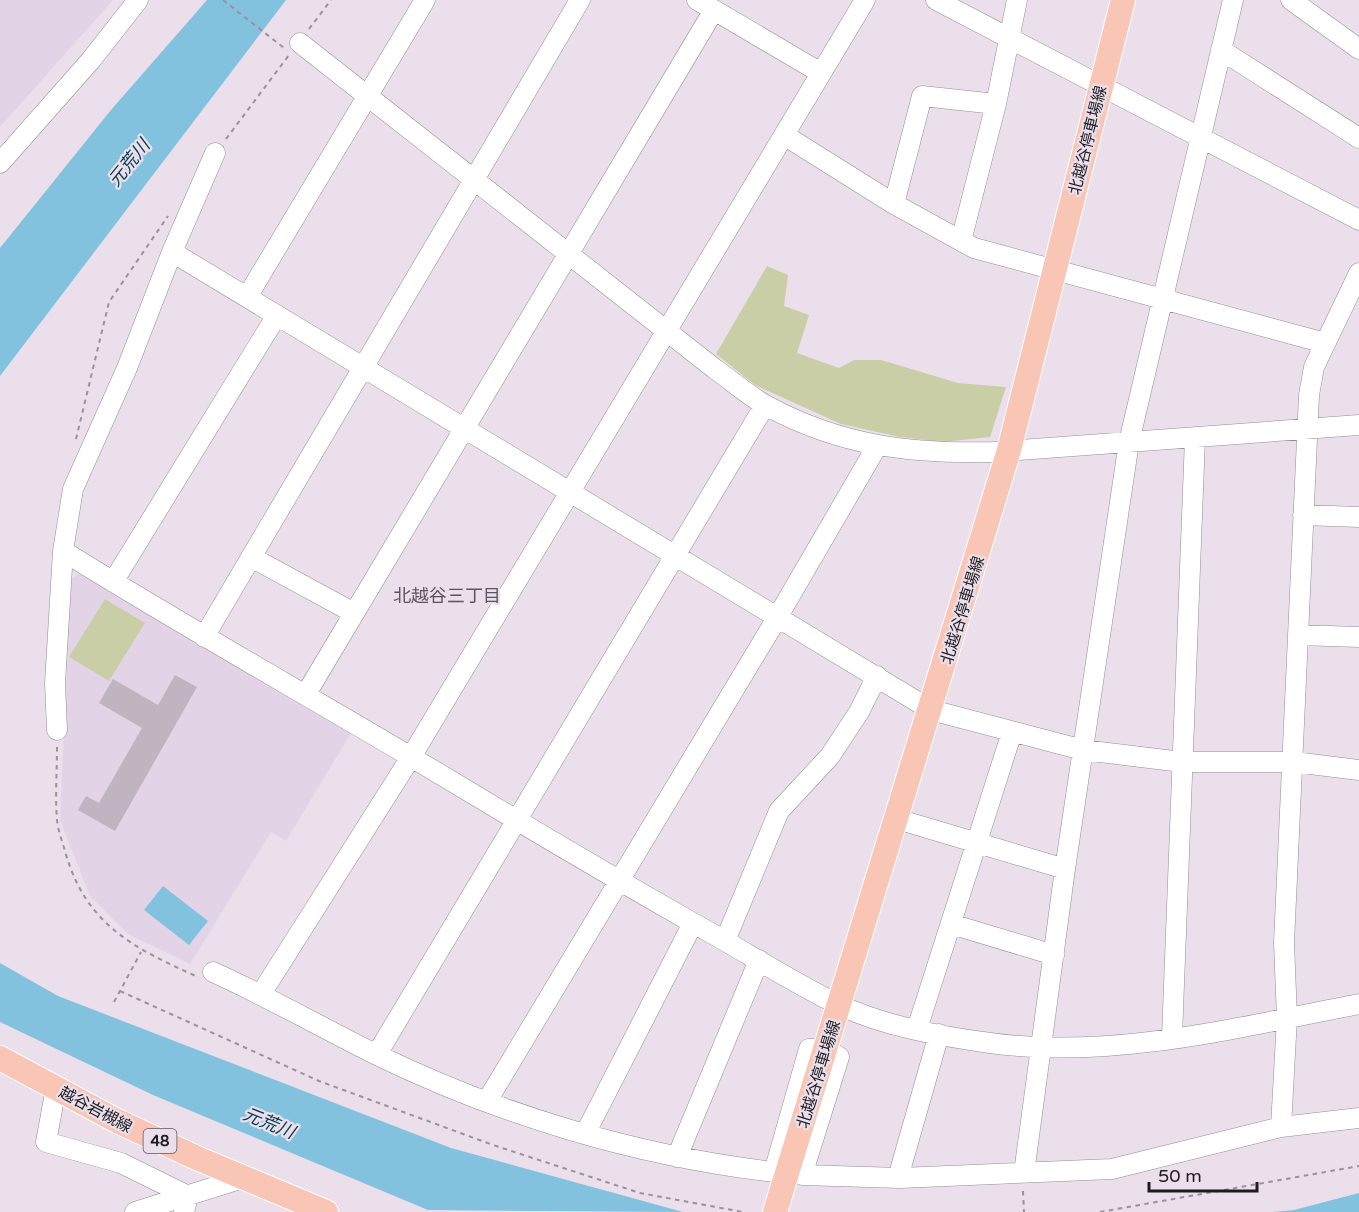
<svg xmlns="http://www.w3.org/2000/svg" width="1359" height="1212" font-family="'Varela Round','Noto Sans JP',sans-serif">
  <rect width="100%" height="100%" fill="#eadfeb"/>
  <path fill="#e3d3e6" d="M0,0H113L0,127Z
    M82,573L351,733L286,841L271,832L190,964L128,934L90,896L60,820L71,578Z"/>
  <path fill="#cacea7" d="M767,266L788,275L784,306L809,315L797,353L839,368L854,360H881L958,383L1006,387L990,437L943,442L900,437L841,424L755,385L716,354Z
    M105,599L145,623L109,681L69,657Z"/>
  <path fill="#82c2de" d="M207,0H286L0,376V248L111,110Z
    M163,886L208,921L189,945L144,910Z
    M0,963L58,996L451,1148L683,1212L428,1210L153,1095L0,1022Z
    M1359,1193V1212H1273L1294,1210Z"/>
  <path fill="#bfb4c0" d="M175,675L197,687L115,831L78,810L86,796L99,803L142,728L99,703L113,679L158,705Z"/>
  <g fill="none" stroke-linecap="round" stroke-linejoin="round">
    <defs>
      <path id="minor" d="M697,0L821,73
        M936,0L1359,220
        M1291,0L1359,49
        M300,43L715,369C732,381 749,396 767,406C841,446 911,454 993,452L1359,425
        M1221,50L1359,138
        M784,135L894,204L974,248L1325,343
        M215,153L172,252L127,368L73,489L63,551C193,632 327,706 458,785C536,832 614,878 693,923C741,949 788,980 837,1004C883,1026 939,1036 990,1043C1112,1060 1239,1027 1359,1004
        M0,163L91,60L138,0
        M894,204L922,96L996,104
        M961,241L996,104L1017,0
        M172,252L931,710L1083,750L1182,762H1294L1359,770
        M247,297L425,0
        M1303,515L1359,517
        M251,557L354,613
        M113,582L277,315
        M1299,635L1359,637
        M204,637L580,0
        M306,694L714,10
        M57,730L55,683L63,551
        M897,819L1065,869
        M951,924L1054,955
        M725,941L779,811L830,756L859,712L877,676
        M213,972C268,997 321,1027 375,1054C500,1115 637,1156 774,1172L809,1049L825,1048L839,1057L802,1175L900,1178L1112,1169L1281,1127L1359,1118
        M261,994L411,757L865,0
        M917,1029L1012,732
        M1172,1037L1195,438
        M377,1054L765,405
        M56,1088L46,1142L121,1163L188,1196L184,1212
        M487,1101L777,618L877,446
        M1281,1127L1287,1018L1284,943L1309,395L1314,367L1359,273
        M585,1134L693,923
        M677,1157L759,960
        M1024,1173L1065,869L1129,442L1233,0
        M900,1178L901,1167L939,1034
        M135,1212L243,1178"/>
      <path id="major" d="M0,1058L117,1121L199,1159L326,1212
        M775,1212L1009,450L1123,0"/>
    </defs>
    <use href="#minor" stroke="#968c97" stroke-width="21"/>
    <use href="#major" stroke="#fff" stroke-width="26"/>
    <path stroke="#9a929b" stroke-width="2" stroke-dasharray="4.5 4.5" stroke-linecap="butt" d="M223,0L284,48
      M309,29L331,0
      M226,139L289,55
      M76,439L109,302L168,216
      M57,747C57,771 55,796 57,820C58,830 62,841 65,851C85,924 133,948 198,977
      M120,991L319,1081L493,1145L640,1193L743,1212
      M114,1002L141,952
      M1023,1191L1024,1212
      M1100,1212L1359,1166"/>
    <use href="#minor" stroke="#fff" stroke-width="20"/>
    <use href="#major" stroke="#f9c5b5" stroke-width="24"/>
  </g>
  <g text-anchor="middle" stroke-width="4.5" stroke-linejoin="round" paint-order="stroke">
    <rect fill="#eadfeb" stroke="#5c565d" stroke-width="1.5" x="143.5" y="1129" width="33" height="24" rx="4.5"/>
    <g font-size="15" font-weight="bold" fill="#1f1c20">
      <text x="160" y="1146">48</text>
    </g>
    <g font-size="16" fill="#1f1c20" stroke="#eadfeb">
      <text transform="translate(1087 140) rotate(-76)" y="6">北越谷停車場線</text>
      <text transform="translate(962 610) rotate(-73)" y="6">北越谷停車場線</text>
      <text transform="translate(818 1074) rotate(-73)" y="6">北越谷停車場線</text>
      <text transform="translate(96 1109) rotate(28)" y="6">越谷岩槻線</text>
    </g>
    <g font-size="18" font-style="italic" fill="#013c4f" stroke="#eadfeb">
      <text transform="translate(129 163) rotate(-51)" y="6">元荒川</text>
      <text transform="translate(269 1123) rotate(22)" y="6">元荒川</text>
    </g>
    <g font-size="18" fill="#5d545f" stroke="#eadfeb">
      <text x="447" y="602">北越谷三丁目</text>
    </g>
  </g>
  <path d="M1149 1182v9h108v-9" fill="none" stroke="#1f1c20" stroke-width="3"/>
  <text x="1158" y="1182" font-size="18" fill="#1f1c20" stroke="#eadfeb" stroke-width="4.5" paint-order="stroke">50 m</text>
</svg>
